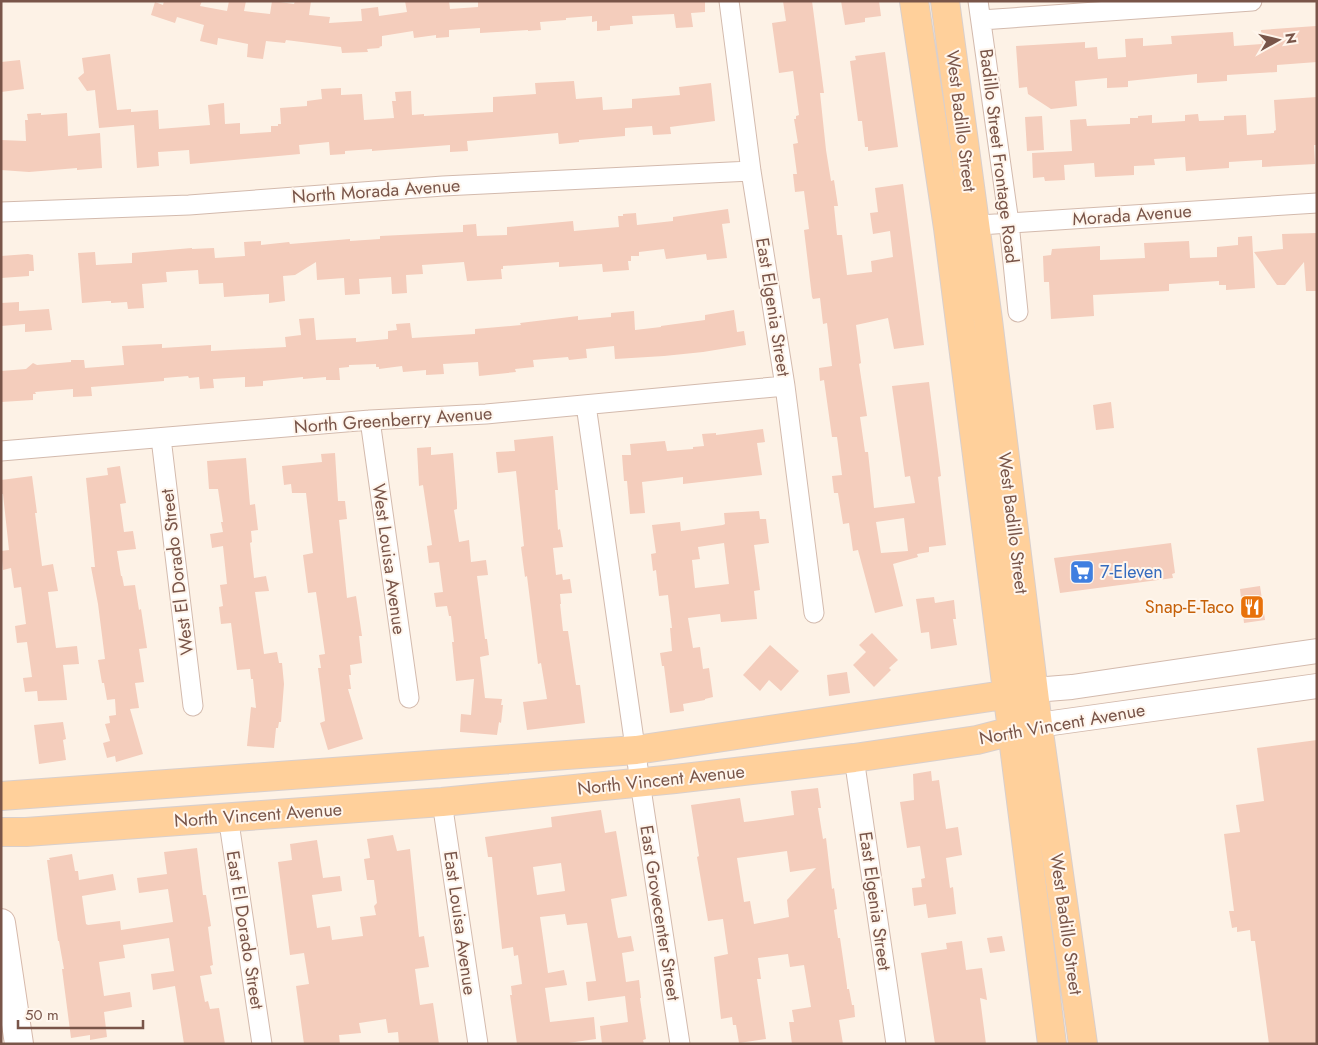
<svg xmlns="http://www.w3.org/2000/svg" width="1318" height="1045" font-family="Jost,sans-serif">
  <rect width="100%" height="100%" fill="#fdf2e6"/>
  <path fill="#f4cdbc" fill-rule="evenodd" d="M164,1H202L200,6L227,11L229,1H246L244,11L270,14L272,1L294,4L295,1H311L309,15L330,17L329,23L362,21L361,9L378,7L379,16L407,12L405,1H449L450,9L478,7V2L491,1H705V12L691,13L693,27L676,28L674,14L632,16L633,24L610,26V30L597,31V21L592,22V16L566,18V20L540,22L541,30L528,31V30L480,33V28L449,30V37L436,38V35L414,38L413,31L382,36V46L379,47L380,48L367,49L368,52L342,53L341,47L286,40L285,43L266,41L263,59L247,57L248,44L218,38L217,45L200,41L204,25L177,17L175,23L151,15L155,2L163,5Z
    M783,1H812L824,93H820L826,150L831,181L834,180L838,206H834L837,235H842L847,275L872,272L871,261L893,257L890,231L873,234L870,213L878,212L875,188L903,184L924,345L894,349L888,318L856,325L861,363L859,364L867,416L860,417L865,452H868L874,508L915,503L910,476L905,477L892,386L929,382L941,476L938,477L946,545L929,547V552L917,554L918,557L893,564L903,606L875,613L858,550L853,551L849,523L843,524L838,493H834L832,476L842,475L837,437H832L824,380L820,381L819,368L832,366L827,323L823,324L820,298L813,299L812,297L804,230L809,229L804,191L795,192L793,174H797L793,144L798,143L794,119H796V116L799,115L793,71L779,73L772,23L786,21ZM904,518L908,551L881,553L876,522Z
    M841,1H879L881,16L865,18V22L845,25Z
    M1316,26L1317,62L1277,65V72L1227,75V81L1197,83V74L1166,77L1128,81V87L1107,88V78L1075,81L1077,106L1051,109L1028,94L1027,87L1019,88L1016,46L1085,42V48L1097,47L1098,59L1126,57L1125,39L1143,38V46L1172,44L1171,36L1233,32L1234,46L1262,44L1261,30Z
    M885,52L898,147L868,151V147H865L862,121H858L850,61L856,60L855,56Z
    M110,54L117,110L131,109V112L158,110L159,129L210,125L208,105L224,103L225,124L240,123V134L271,132V126H278V124H281L280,108L307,106V101L322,99L321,89L341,88V95L362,94L364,120L394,118L392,101H396L395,92L411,91L412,115L424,114V116L493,112V97L536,94L535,83L574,81L576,99L602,97L603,110L632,108V99L680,95L679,87L711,83L715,121L670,127L671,134L653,135L652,126L625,128V136L579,140V142L559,144L558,133L467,141L468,151L450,152V145L372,151V149L345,151V154L330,155L329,142L299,145L300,154L190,164L189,150L158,152L159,166L137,168L134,125L99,128L95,90L87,91L78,78L84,73L82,58Z
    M20,60L24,89L1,92V62Z
    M1317,97V145H1314L1315,164L1262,167V160L1229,162V168L1186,171L1185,157L1154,159L1155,165L1134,166V175L1095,177L1094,163L1064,165L1065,180L1045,181L1044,177L1033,178L1032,153L1072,151L1070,120L1086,119L1087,126L1130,124V118H1138V116L1152,115V123L1185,121V115L1198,114L1199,121L1224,120V116L1246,115L1247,135L1274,133V131L1276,130L1274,100Z
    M41,113V115L67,113L68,136L100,133L102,168L77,170V168L29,172L1,170V140L26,141L25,120H28L27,114Z
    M1042,116L1044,150L1027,151L1025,117Z
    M728,209L730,223L722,224L727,258L707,260L706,254L666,259L664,249L639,252V256H631V261H628L629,270L603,272L602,264L559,267V262L503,266V269H501L502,279L467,281L464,262L422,265L423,274L406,275L407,293L392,294L391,277L359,279L360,294L345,295L344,278L317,280L316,262L295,275L283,276L285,301L269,303V294L224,297L223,283L199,284L198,270L166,272L167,282L142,284L144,308L128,309L127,302L111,303V301H107L82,303L78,253L95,252L96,265L132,263V253L192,248V249L214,248L215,258L245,256L244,242L261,241V245L289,242L290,244L350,239V241L380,239V236L463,232V225L476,224L477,236L507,235V227L573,221L574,231L619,227L618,216H623V214L636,213L637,225L673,221V217Z
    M1317,233V291H1306L1304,262L1285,285H1277L1254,252L1283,249L1282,234Z
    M1252,236L1255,288L1226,290V285H1219V281L1169,284V291L1093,295L1094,316L1051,319L1049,282H1044L1043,256L1051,255L1052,249L1100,246V260L1145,258L1144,243L1189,241L1190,258L1217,257V247L1238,245V237Z
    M28,254L33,255L34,271H29V276L1,278V256Z
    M19,302V311L49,309L52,330L25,332V324L1,326V303Z
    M734,310L737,332L744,331L746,345L703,352L664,356L615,359L614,346L586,349L587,358L569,360L568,357L533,360L534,367L515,369L516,372L479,376L478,362L443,364L444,374L426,375V370L403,372L402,366L379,369V367H376V364L349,365V367L339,368L340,380H326V377L303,379V377L263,381V386L245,387V377L213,379L214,388L200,389L199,377L189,378L188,376L164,378V381L91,387L92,396L73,397V389L35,392L36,394H33V400L1,402V371L26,369L33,363L37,365L71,362V360H84L85,368L124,365L122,346L162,344V348L211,345V351L286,347L285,337L301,335L299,319L314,318L316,340L356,338V342L388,339V331L397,330L396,324L410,323L412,338L475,334V329L521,325L520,323L578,316V320L611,317V313L634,311L635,330L661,327V326L705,320V315Z
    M1111,402L1114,428L1096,430L1093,405Z
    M763,429L765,442L757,443L762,475L683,484V477L642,482L645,513L630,514L627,481H624L622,455H631L630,444L665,441L667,451L693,449V447L704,446L702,434L716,433V435Z
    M553,436L558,490H555L558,530L560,529L563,547L553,548L556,575L562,574L563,580L570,579L572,593L560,594L561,604H560L563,631H568L576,685H580L585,723L527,730L523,702L547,699L541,663L538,664L527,576L525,577L521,547L524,546L516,471L498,473L496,452L515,451L514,440Z
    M431,447V455L453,453L457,503V509L454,510L459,542L469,540L471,562L486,560L488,575L477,576L485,639H487L489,655L480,657L485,698L502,699L501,705H503L501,723L499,722L497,735L460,732L461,714L471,715L474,679L456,681L452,642H454L451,616H449L447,606L436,607L434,593L443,592L439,562L429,563L427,546L432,545L423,485L419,486L417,448Z
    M335,453L338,501H345L347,519L339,520L347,598L356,596L362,636H359L362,663L350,665L351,675H349L351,689H348L363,739L328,750L320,723L325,721L318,668H321L319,655L325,654L316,592L308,593L303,555L313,553L306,493H292L291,484L284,485L282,466L322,462L321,454Z
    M246,458L250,505L255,504L258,530L251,531L252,542L250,543L254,578L266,576L269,591L255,592L264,654L277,652L279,663H282L284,684L281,722H279L278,728H276L274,748L247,746L251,707L256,708L253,679H251L250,669L237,670L231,623L221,624L219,607L223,606L220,585L227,584L223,546L212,548L210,534L223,532L221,522H223L218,489H209L207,461Z
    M120,466L126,503L120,504L124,532L133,531L136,549L117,551L121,576H122L124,586L135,585L139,610L141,609L147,648L139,649L144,682L135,683L139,708L130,709L143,754L116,762L115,756L107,758L103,743L110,741L105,724L110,723L109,716L116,715L115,699L107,700L104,683H102L98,660L105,659L98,604L91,567H95L86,478L108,475L107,468Z
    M32,476L37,513H35L42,566L53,564L58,591L48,592L56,648L77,646L79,664L63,665L67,700L38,701L37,691L25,692L23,678L32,677L27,642L17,643L15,626L26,624L21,587L14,588L11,568L3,570L1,551L9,550L3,494H1V480Z
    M759,511L760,519H766L769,543L754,545L760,590L754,591L757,619L721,622L720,614L688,618L693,648L700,647L703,669L709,668L713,697L705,699V700L683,704L684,711L670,713L664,666H662L660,653L672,651L670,628H672L668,595L659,596L656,570L653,571L651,554L656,553L652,525L680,522L681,531L723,525L725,524L724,513ZM724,543L729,584L695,588L692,560L700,559L698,547Z
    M1171,543L1175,573L1172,574L1173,578L1060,593L1054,558Z
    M1260,586L1265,620L1244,623L1240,589Z
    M934,597L935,603L954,600L956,619H953L957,645L931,649L929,632L921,633L916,599Z
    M872,633L898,660L889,668L891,670L874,687L853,665L866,652L859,645Z
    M770,645L799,671L781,691L769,680L760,691L743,675Z
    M847,672L850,693L829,696L827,675Z
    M63,722L66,739L63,740L66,760L39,764L34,725Z
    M1317,740V1044H1269L1255,941H1251L1250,930L1237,932V927L1232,928L1229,911H1234L1224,834L1240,832L1236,805L1264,801L1257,748Z
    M931,771L932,781L939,780L946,829L958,827L962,855L946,858L950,888L953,887L956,914L928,918L926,904L914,906L912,888L922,887L921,879L925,878L920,846L907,848L900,802L914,800L913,774Z
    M818,788L821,808H818L823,839L826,838L832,889L834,888L837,909L834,910L838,938H840L847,986V989H849L852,1005H854L855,1017L839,1020L843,1044H792L789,1022H794L792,1010L811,1007L804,965L790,967L788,954L758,958L761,979H757L766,1039L739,1043L736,1025H733L732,1017L721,1019L714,957L728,954L723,919L708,921L697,857L699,856L691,805L740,798L744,822L753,821L794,815L791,791ZM787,851L790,872L816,868L787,900L789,917L754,924L750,901L744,902L737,858Z
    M601,810L605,833L616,831L627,896L611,899L616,929L618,938L631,936L634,951L622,953L626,982L639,980L641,998H640L646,1039L643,1040L644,1044H602L600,1026L628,1022L625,996L588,1001L586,982L596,981L587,923L567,925L565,914L540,917L548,973L564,970L567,985L545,988L550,1022L594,1017L596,1039L561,1044H517L510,995H512L511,986L522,984L518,955L514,956L513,947L502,949L492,857H488L485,837L552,827L551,817ZM561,863L565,891L537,895L533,867Z
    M393,835L397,851L410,849L419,937L424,936L429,967L415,969L420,1005L433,1003L439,1044H399L398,1032L388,1033L386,1019L359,1023L361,1033L339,1035L340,1044H304L296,986L309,984L304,953L290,955L278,862L292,860L290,844L317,840L323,878L340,876L342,891L312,895L317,928L330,926L332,940L363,936L360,917L376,915L374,906L377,903L374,880H367L364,859L370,858L367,839Z
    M197,848L203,895H206L211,926L208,927L213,965L210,966L212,974L200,976L205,1002L208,1001L210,1009L219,1008L225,1044H184L175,986L153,990L151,974L174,971L169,938L123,945L125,958L99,962L104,996L130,992L132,1007L104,1012L107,1037L90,1040V1035L71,1038L62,969H64L59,941H58L47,860H50L49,858L72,854L75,871H78L79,880L113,874L116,890L82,896L86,924L88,925L120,921L121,930L173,922L168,889L139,893L137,878L167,874L164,852Z
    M1002,936L1005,951L990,953L987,938Z
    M962,941L966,970L982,968L987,1000L980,998L986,1044H935L921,953L947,949L946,943Z"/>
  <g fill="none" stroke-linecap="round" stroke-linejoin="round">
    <defs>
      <path id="minor" d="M729,1L751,171L785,386L814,613
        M978,1L1009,223L1018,312
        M981,20L1252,1
        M1,212L189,205L443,186L751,171
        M964,226L1317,203
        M586,405L640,782L680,1044
        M370,420L409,698
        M161,438L193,706
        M1,451L370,420L486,414L785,386
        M854,758L896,1044
        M442,802L478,1044
        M228,816L262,1044"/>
      <path id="tertiary" d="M1034,690L1072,687L1317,651
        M1038,725L1317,686"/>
      <path id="secondary" d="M1,923L19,1044"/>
      <path id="primary" d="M914,1L948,228L1052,1044
        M945,1L988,320L1038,725L1083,1044
        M1,796L636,750L1024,692
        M1,832H26L442,802L675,779L854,758L977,740L1028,727"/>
    </defs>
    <use href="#minor" stroke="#d3baad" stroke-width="21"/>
    <use href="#tertiary" stroke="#d3baad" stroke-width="26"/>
    <use href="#secondary" stroke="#d6b9ab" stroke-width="30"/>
    <use href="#primary" stroke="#d9cfcc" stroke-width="30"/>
    <use href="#minor" stroke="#fff" stroke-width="19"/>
    <use href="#tertiary" stroke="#fff" stroke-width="24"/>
    <use href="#secondary" stroke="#fff" stroke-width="28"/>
    <use href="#primary" stroke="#ffd09b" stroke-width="28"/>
  </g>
  <defs>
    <symbol id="supermarket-square" viewBox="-11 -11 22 22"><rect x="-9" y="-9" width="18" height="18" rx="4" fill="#3f7fe0" stroke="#fff6ed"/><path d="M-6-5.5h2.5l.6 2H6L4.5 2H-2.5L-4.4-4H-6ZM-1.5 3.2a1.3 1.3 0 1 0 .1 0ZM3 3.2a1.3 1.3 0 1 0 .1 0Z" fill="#fff"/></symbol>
    <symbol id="restaurant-square" viewBox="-11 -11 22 22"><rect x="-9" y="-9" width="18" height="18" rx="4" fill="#e8710a" stroke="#fff6ed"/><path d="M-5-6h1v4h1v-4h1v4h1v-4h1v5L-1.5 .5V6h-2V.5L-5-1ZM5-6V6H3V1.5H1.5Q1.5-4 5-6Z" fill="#fff"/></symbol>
  </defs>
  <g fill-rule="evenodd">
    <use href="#supermarket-square" x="1068" y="558" width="28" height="28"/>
    <use href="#restaurant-square" x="1238" y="593" width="28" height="28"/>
  </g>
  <g text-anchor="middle" stroke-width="4" stroke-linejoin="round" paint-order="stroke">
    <g font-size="18" fill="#795549" stroke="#fff6ed">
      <text transform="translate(961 121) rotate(83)" y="6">West Badillo Street</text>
      <text transform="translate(999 156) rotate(83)" y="6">Badillo Street Frontage Road</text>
      <text transform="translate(376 191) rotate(-4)" y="6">North Morada Avenue</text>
      <text transform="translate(1132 215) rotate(-4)" y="6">Morada Avenue</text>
      <text transform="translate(773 307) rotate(81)" y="6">East Elgenia Street</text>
      <text transform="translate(393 420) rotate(-4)" y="6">North Greenberry Avenue</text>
      <text transform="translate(1013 523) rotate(83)" y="6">West Badillo Street</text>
      <text transform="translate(389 559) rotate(82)" y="6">West Louisa Avenue</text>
      <text transform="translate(177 572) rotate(-97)" y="6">West El Dorado Street</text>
      <text transform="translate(1062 724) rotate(-10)" y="6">North Vincent Avenue</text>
      <text transform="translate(661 780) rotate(-6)" y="6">North Vincent Avenue</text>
      <text transform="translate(258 815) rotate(-4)" y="6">North Vincent Avenue</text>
      <text transform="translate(875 901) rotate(82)" y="6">East Elgenia Street</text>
      <text transform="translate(660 913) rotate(81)" y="6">East Grovecenter Street</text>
      <text transform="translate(460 923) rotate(82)" y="6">East Louisa Avenue</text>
      <text transform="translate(1066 924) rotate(82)" y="6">West Badillo Street</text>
      <text transform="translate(245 930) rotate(81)" y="6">East El Dorado Street</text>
    </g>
    <g font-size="18" fill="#366cbe" stroke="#fff6ed" text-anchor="start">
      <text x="1100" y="578">7-Eleven</text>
    </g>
    <g font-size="18" fill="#c56008" stroke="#fff6ed" text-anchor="end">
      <text x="1234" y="613">Snap-E-Taco</text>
    </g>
  </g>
  <rect width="1318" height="1045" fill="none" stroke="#795549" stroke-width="5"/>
  <g transform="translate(1278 40) rotate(82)" stroke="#fff6ed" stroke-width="4" paint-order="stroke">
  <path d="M0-4L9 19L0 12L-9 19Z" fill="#795549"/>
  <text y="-8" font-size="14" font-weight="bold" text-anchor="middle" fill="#795549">N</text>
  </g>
  <path d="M18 1020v8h125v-8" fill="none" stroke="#795549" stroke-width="2.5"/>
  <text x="25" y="1020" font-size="15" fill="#795549" stroke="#fff6ed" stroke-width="4" paint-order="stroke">50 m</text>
</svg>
